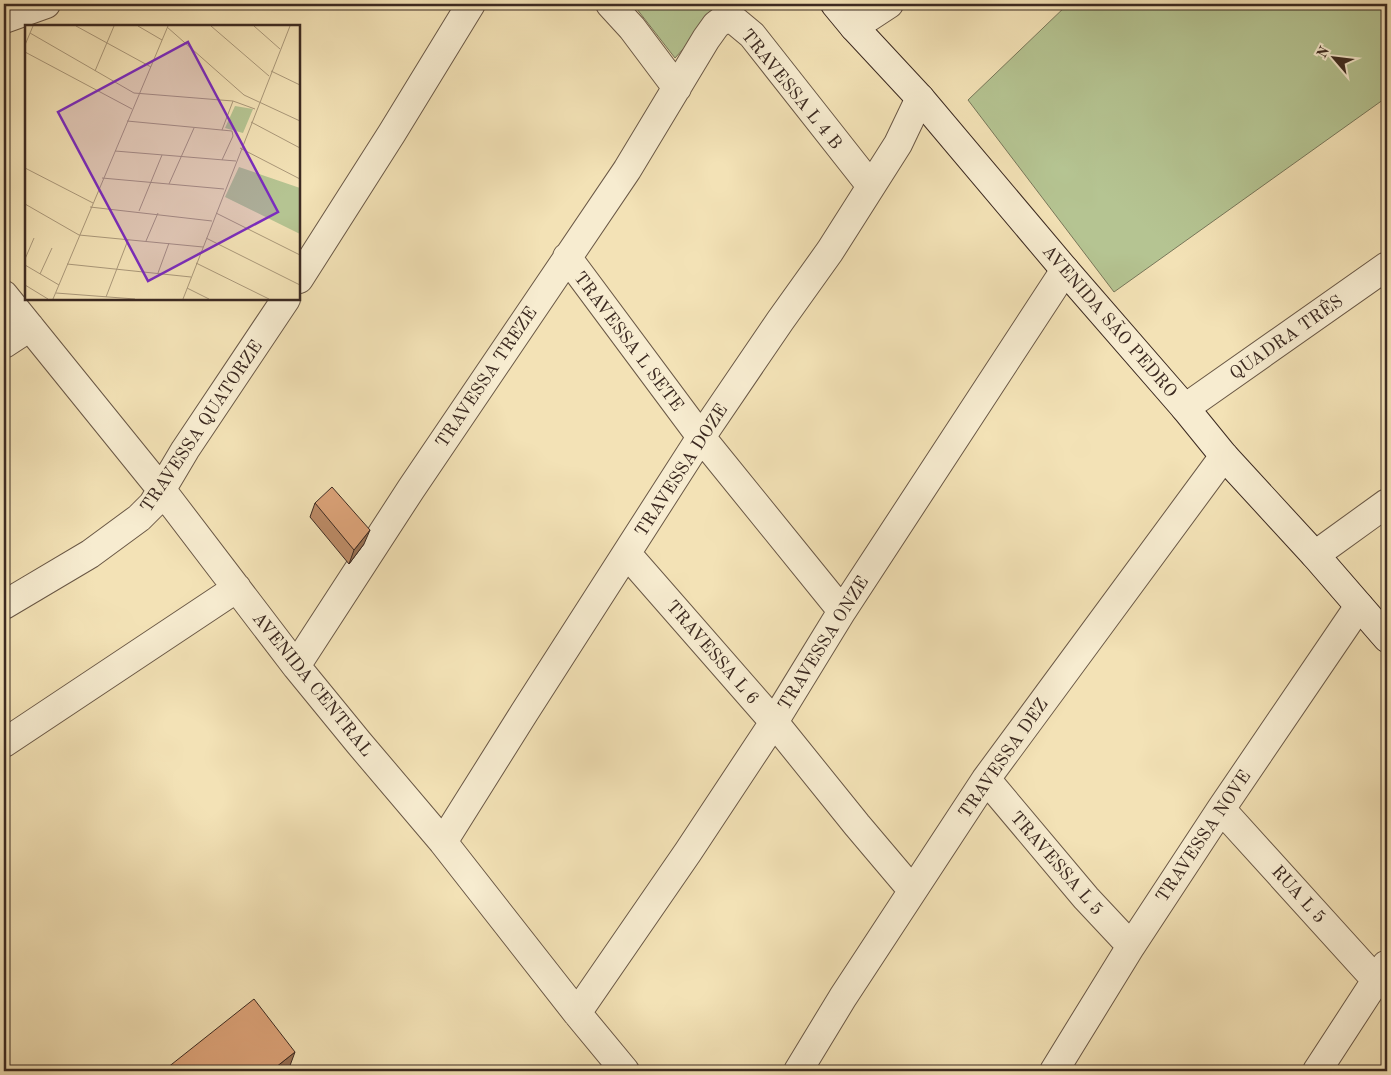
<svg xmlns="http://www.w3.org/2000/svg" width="1391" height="1075" font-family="'Old Standard TT',serif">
  <rect width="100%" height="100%" fill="#f3e2b6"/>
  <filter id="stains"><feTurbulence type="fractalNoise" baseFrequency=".004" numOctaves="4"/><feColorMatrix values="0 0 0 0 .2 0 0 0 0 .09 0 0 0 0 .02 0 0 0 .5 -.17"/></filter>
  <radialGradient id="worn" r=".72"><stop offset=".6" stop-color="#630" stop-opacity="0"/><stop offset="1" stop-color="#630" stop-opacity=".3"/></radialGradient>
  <path fill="#b5c492" stroke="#78775a" d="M633,4H724L675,58Z
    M1068,4H1387V97L1114,292L968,100Z"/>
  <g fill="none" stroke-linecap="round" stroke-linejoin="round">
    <defs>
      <path id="street" d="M610,4L632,28L677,88
        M4,19L46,4
        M854,27L889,4
        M567,257L701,437L842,611
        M299,279L392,133L471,4
        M4,295L161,489L296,666L359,743L443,842L577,1013L625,1071
        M4,344L30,327
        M1185,408L1387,266
        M627,554L774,722L857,825L912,890
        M1315,555L1387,503
        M4,605L90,554L139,518L153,504L185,450L286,299
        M296,666L411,489L627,170L706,39L716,25L724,19L734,20L752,35L871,186
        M4,743L237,588
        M986,779L1086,898L1131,946
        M1221,809L1376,980
        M443,842L524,713L701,437L780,321L830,251L898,144L920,98
        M577,1013L688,852L774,722L842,611L1065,270
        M798,1071L843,997L986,779L1224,456
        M1054,1071L1131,946L1221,809L1359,606
        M1317,1071L1386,965"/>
      <path id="secondary" d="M835,4L854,27L920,98L1065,270L1185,408L1224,456L1315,555L1387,638"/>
    </defs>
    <use href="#street" stroke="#6a5846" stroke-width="30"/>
    <use href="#secondary" stroke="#3c2a21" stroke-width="30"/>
    <use href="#street" stroke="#f7ecd0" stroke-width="28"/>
    <use href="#secondary" stroke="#f7ecd0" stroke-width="28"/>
  </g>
  <path fill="#bd8c68" stroke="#3c2a21" d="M315,503L364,544L349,564L310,517Z"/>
  <path fill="#9a7255" stroke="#3c2a21" d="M370,530L364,544L349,564L354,550Z
    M295,1052L288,1071H271Z"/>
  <path fill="#dca379" stroke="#3c2a21" d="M332,487L370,530L354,550L315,503Z
    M254,999L295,1052L271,1071H169L167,1068Z"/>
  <g text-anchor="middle" stroke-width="4" stroke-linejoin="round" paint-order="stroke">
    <g font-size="18" fill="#3c2a21" stroke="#f7ecd0">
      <text transform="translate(792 89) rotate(51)" y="6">TRAVESSA L 4 B</text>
      <text transform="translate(1110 321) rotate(49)" y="6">AVENIDA SÃO PEDRO</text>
      <text transform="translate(1286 337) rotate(-35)" y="6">QUADRA TRÊS</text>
      <text transform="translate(629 341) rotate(53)" y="6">TRAVESSA L SETE</text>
      <text transform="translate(486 377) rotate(-56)" y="6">TRAVESSA TREZE</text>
      <text transform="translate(201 426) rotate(-56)" y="6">TRAVESSA QUATORZE</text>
      <text transform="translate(681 470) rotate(-57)" y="6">TRAVESSA DOZE</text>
      <text transform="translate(823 643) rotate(-58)" y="6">TRAVESSA ONZE</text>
      <text transform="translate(713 652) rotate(49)" y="6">TRAVESSA L 6</text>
      <text transform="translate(313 684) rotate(51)" y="6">AVENIDA CENTRAL</text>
      <text transform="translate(1003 758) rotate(-55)" y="6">TRAVESSA DEZ</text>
      <text transform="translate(1203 836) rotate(-56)" y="6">TRAVESSA NOVE</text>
      <text transform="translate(1057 863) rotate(49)" y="6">TRAVESSA L 5</text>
      <text transform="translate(1299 894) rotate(48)" y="6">RUA L 5</text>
    </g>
  </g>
  <g transform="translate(25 25)">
    <rect width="275" height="275" fill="#f3e2b6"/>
    <path d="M210,81L228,84L218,108L200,103ZM214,142L275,163V209L200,172Z" fill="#b5c492"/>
    <path fill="none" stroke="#aa987a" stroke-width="1" d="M51,1L126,42M113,1L137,15M186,1L244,51M229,1L255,24M142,2L219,70L275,96M5,8L109,68L208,76L230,84M0,20L8,1M0,27L107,84M70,46L89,1M246,46L275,60M102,96L207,106L208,111L197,135M226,97L275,123M197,105L208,76M215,123L275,154M90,126L211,136M0,143L68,178M77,153L199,164M144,159L169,103M0,179L54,210L178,222M65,182L187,196M114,186L137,130M191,188L275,230M181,213L275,260M121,216L133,188M0,234L9,213M171,238L244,274M42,239L166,252M0,240L34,260M133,248L144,218M15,249L27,223M0,260L23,274M162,263L184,274M31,268L110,274M81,272L103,215M28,274L143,1M158,274L265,1"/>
    <path fill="#7b2cbf" fill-opacity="0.15" stroke="#7b2cbf" stroke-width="2.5" d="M163,17L253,187L123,256L33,87Z"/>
    <rect width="275" height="275" fill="none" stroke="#3c2a21" stroke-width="2.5"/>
  </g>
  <rect width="1391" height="1075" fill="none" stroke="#f3e2b6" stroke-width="20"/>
  <rect x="5" y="5" width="1381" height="1065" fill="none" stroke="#3c2a21" stroke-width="2.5"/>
  <rect x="10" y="10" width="1371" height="1055" fill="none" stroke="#3c2a21"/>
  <g transform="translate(1334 58) rotate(298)" stroke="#f7ecd0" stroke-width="4" paint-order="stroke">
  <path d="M0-4L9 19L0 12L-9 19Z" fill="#3c2a21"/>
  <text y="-8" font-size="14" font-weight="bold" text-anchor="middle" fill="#3c2a21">N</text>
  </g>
  <rect width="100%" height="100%" filter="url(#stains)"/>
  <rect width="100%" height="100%" fill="url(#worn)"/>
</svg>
